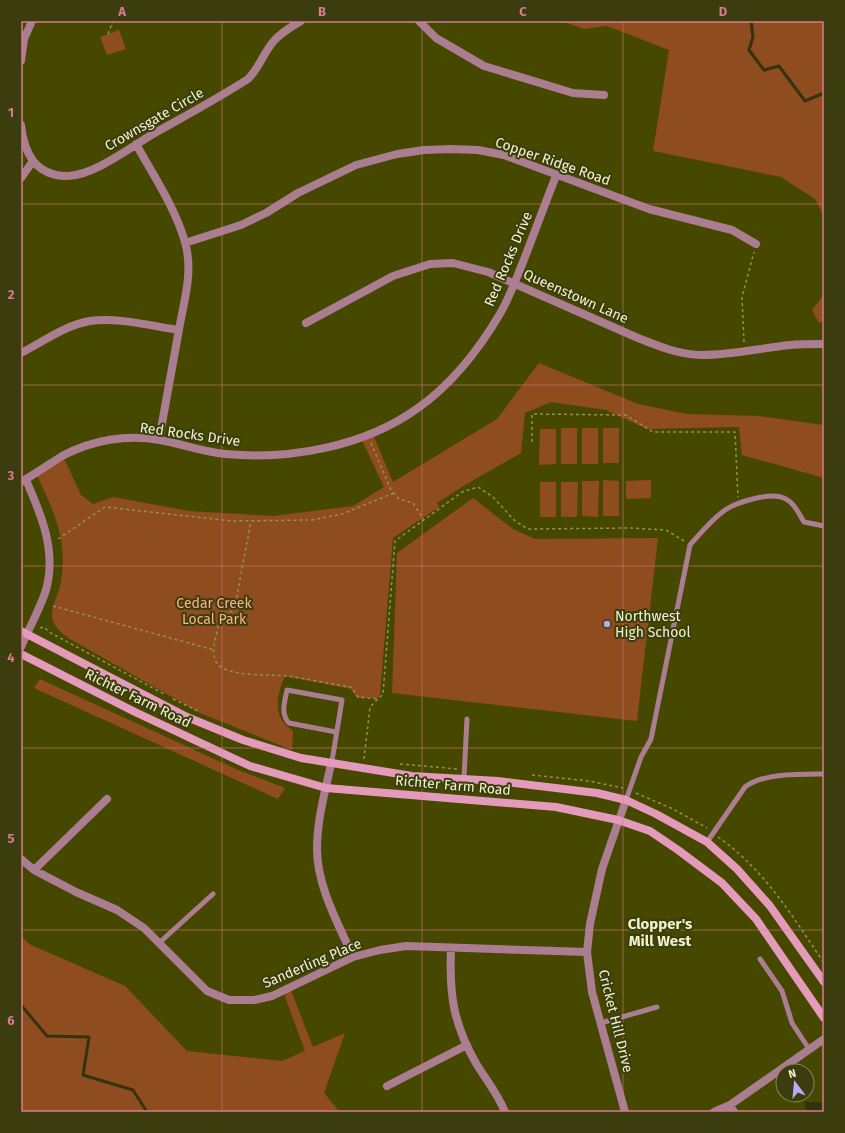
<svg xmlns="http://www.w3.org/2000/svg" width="845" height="1133" font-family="'Fira Sans',sans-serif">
  <rect width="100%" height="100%" fill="#474800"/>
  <path fill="#8f4c1e" d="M562,21H824V216L815,199L781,177L653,151L669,50L607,26L584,29Z
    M119,30L126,49L107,55L100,37Z
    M824,294V320L819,323L812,310Z
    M539,363L638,404L687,414L759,416L824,425V478L742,455L739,427L647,429L606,410L551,402L525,413L521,453L465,485L437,503L439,507L393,538L380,694L378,698H357L351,689L285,676C276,697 272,717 293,731L292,750L200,713L70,639C61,633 51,625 52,613C52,606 60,590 61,581C68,539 53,510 36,473L63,456L81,495L93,504L113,497L189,511L273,516L353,506L384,487L361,438L372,432L393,482L497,419Z
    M561,428H577V464H561Z
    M582,428H598V464H582Z
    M603,428H619V463H603Z
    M540,429H556V464L539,465Z
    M603,480L619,481V516H603Z
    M651,480V498L626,499V481Z
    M582,481H599L598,517L582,516Z
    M540,482H556V517H540Z
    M561,482H578L577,517H561Z
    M473,498L513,529L535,539L658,538L637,721L392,693L397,553Z
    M40,679L236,769L285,788L278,799L34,688Z
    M21,936L29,944L125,986L187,1051L282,1061L305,1051L283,991L290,988L313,1047L345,1033L324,1093L340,1112H21Z"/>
  <path fill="#33340f" d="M805,1102H824V1112H794L805,1111Z"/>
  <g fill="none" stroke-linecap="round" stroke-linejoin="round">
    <path stroke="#33340f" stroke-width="3" d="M751,21L753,37L749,50L764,70L779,66L805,101L824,93
      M21,1005L47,1036L89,1037L83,1075L133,1090L147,1112"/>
    <path stroke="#909257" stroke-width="1.5" stroke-dasharray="3 3" stroke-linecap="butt" d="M108,34L113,21
      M744,342L742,297L754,252
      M532,442V414L626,415L653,432H735L738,497
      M371,443L391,490L399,499L413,503L424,520
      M58,539L105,507L232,521L312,520L342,514L394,493
      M53,606L214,650
      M219,623L221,614L234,611L251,521
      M222,624L219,623C217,635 210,651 216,662C226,678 271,674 287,676C308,679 330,684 351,687L358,697L378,699
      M40,628L44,627L49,632L164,694
      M173,699L200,712
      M364,759L370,707L383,694L395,541L462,492L478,487L493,497L515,521L528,529L631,528L666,530L684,541
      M400,764L458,769
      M532,775L589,781L623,788
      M636,793L673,809L707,828
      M718,837C764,869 793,917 824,963"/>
    <path stroke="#ab7d91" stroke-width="5" d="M331,764L333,755L342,700L287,690C285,701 280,714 289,723L336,732
      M464,778L467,719
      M626,800L641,757L651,739L690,545C701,533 711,520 725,510C737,502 770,492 784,498C794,502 799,514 804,522L824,526
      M707,842L745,787C763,773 801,774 824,774
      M159,943L213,894
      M760,959L782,991L792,1023L809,1049
      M601,1023L657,1007"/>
    <path stroke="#ab7d91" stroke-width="8" d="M419,21L436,38L484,66L573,93L604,95
      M21,61L24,39L32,21
      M21,125C24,153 35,175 66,176C92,177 131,147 153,134C185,116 217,99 248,79C259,68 263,54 273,42C280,33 291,27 301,21
      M136,144C153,175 175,207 185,242C194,273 183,304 178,335C172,370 165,405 159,440
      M21,178L33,161
      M185,243L241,225L266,213L298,193L356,165L397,154L424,150L451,149L478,150L504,155L649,209L732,230L756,244
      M306,323L393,276L430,264L453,263L488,272L638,338C658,346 680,355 702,355C732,355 761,348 790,345C801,344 813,344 824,344
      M21,353C43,342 65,325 90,321C117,317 152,326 179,330
      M21,482C35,474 48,465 62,456C92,440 127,434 160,440C182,444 203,452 225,454C289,460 364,447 418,408C452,384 480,348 501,312C509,298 515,282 521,267C533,237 544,206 556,176
      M21,647C29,628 40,609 46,590C57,551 41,514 26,480
      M331,764C325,792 317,820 317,849C317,886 338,923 353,957
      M21,859L34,870L76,892L117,910L144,928L207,991L229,1000H254L272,996L353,957L380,950L406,946L587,952
      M34,870L107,799
      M451,948C449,994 453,1024 477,1065C487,1081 498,1094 505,1112
      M387,1086L467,1045
      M730,1105L734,1112
      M625,1112L592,992L587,952L590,924L602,869L626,800
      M714,1112L730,1105L824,1039"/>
    <path stroke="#e49bbb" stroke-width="8" d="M21,631L187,717L243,740L301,758L412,776L498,781L597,793L626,800L656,814L707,842L737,869L770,906L824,982
      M21,654L135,712L250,766L326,788L556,807L618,820L650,831L678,850L722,883L756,919L824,1018"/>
  </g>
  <path fill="none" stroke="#d77b8d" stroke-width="1" stroke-opacity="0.55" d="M222,21V1112M422,21V1112M623,21V1112M21,204H824M21,385H824M21,566H824M21,748H824M21,930H824"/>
  <circle fill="#b8abf7" stroke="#3b3d0f" stroke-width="1.5" cx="607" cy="624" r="4"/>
  <g text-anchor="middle" stroke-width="4" stroke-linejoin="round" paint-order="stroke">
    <g font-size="14" fill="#f0f3ca" stroke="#3b3d0f">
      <text transform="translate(154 119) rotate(-30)" y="5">Crownsgate Circle</text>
      <text transform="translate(553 161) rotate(19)" y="5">Copper Ridge Road</text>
      <text transform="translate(508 259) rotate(-67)" y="5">Red Rocks Drive</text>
      <text transform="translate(576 296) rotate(24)" y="5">Queenstown Lane</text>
      <text transform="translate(190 434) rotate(8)" y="5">Red Rocks Drive</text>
      <text transform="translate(138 698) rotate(26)" y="5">Richter Farm Road</text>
      <text transform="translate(453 785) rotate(5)" y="5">Richter Farm Road</text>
      <text transform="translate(312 963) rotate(-23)" y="5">Sanderling Place</text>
      <text transform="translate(616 1021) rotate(76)" y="5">Cricket Hill Drive</text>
    </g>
    <g font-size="14" fill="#fbb288" stroke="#3b3d0f">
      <text x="214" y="608">Cedar Creek<tspan x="214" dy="16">Local Park</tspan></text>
    </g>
    <g font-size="14" fill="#f0f3ca" stroke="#3b3d0f" text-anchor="start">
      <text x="615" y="621">Northwest<tspan x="615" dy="16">High School</tspan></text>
    </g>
    <g font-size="15" font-weight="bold" fill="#f0f3ca" stroke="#3b3d0f">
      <text x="660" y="929">Clopper's<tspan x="660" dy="17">Mill West</tspan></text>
    </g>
  </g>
  <rect width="845" height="1133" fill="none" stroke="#3b3d0f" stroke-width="44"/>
  <g transform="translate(795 1083) rotate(344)"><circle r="19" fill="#3b3d0f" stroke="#83865a"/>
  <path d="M0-3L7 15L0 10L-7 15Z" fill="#b8abf7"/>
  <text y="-6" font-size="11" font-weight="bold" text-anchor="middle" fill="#f0f3ca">N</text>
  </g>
  <rect x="22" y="22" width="801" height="1089" fill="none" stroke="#d77b8d" stroke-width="1.5"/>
  <g font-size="13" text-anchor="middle" font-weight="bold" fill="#d77b8d">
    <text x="122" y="16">A</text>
    <text x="322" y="16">B</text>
    <text x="523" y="16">C</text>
    <text x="723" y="16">D</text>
    <text x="11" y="117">1</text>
    <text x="11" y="299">2</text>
    <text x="11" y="480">3</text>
    <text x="11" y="662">4</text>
    <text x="11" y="843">5</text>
    <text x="11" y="1025">6</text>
  </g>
</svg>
